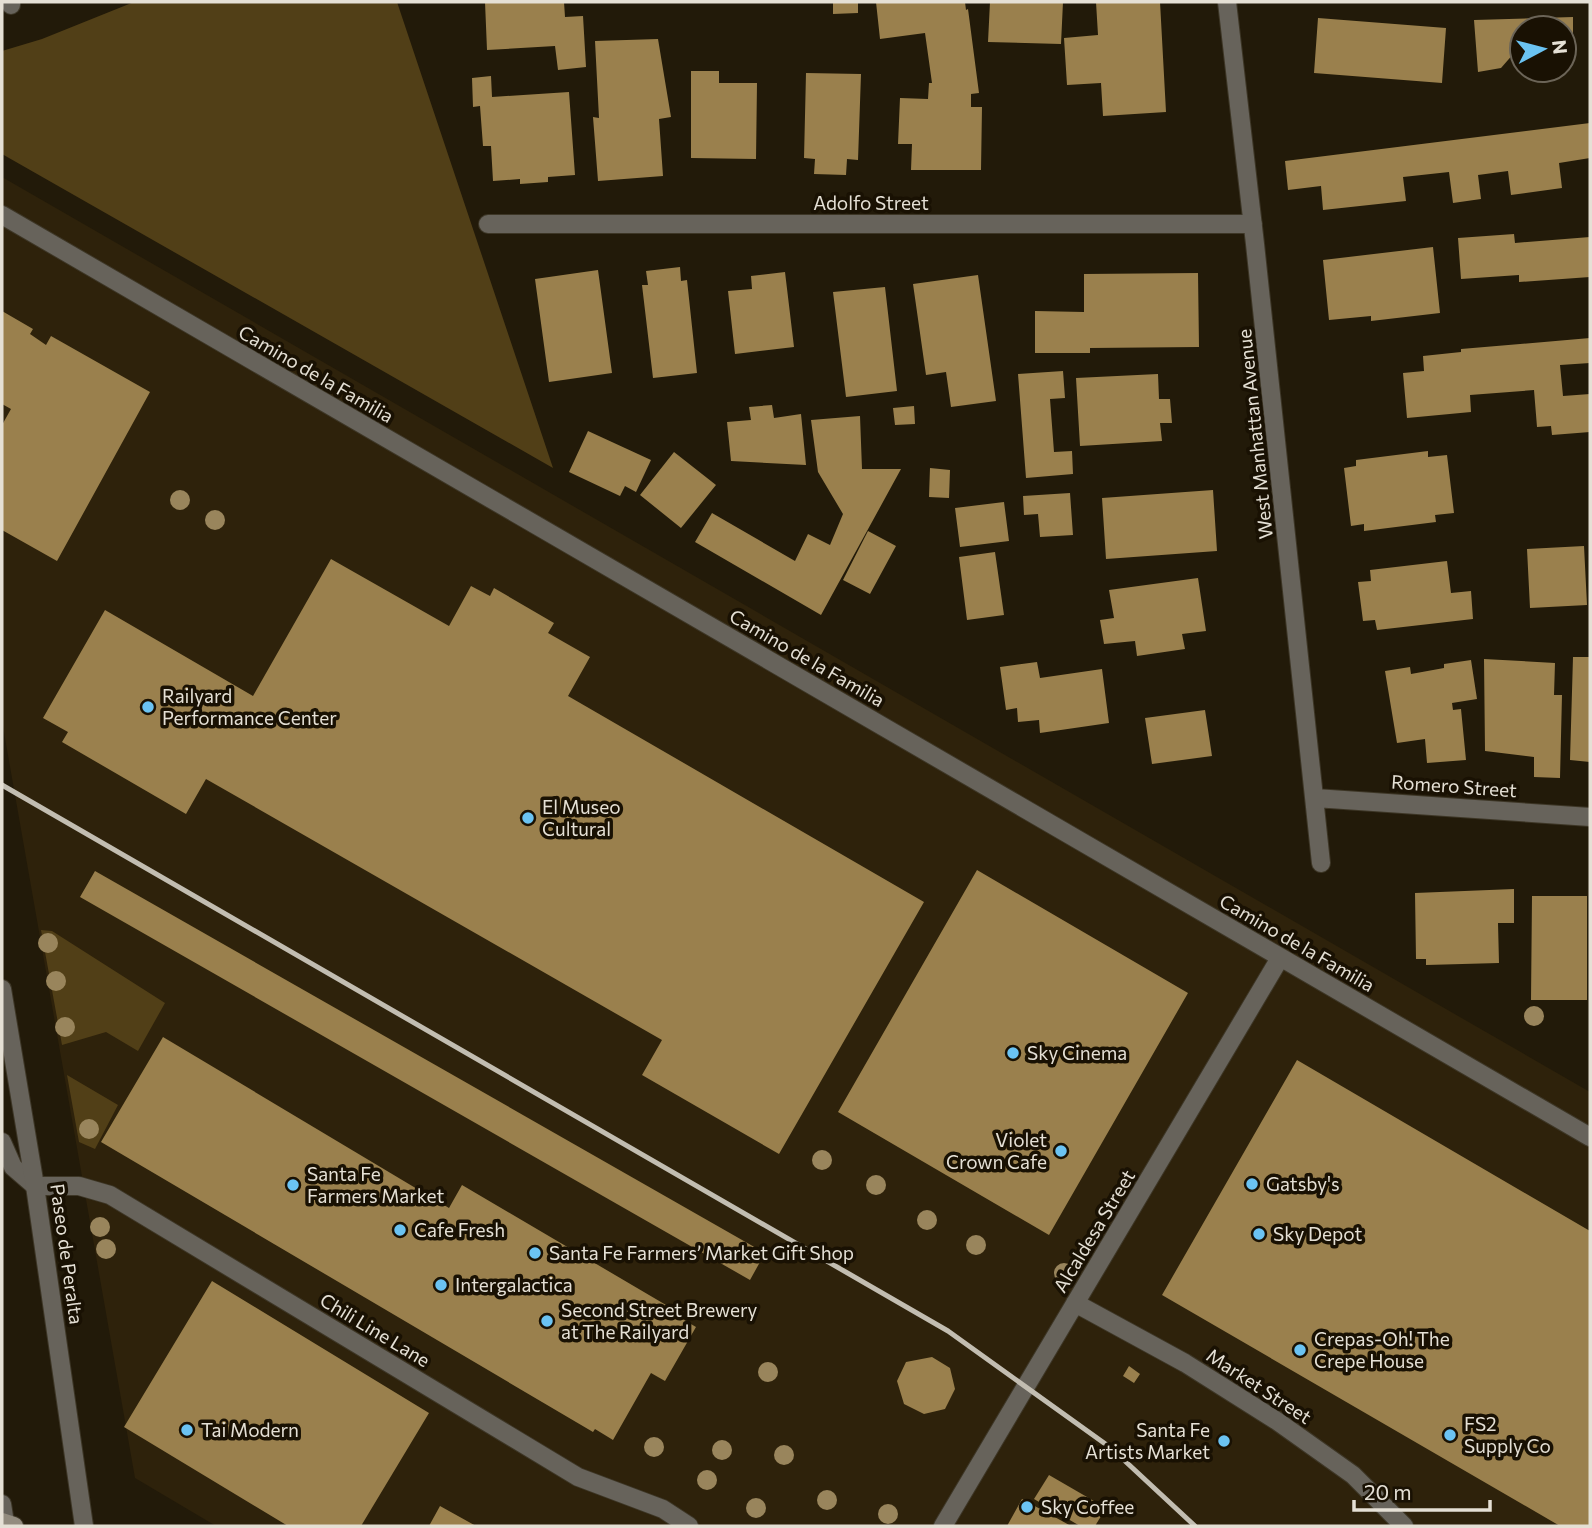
<svg xmlns="http://www.w3.org/2000/svg" width="1592" height="1528" font-family="Commissioner,sans-serif">
  <rect width="100%" height="100%" fill="#221a09"/>
  <path fill="#2e220b" d="M2,177L1590,1092V1526H216L135,1478L2,721Z"/>
  <path fill="#513f17" d="M134,2H397L553,468L2,154V51L42,39Z
    M41,930L52,931L165,1003L138,1051L106,1032L62,1045Z
    M67,1075L118,1105L95,1149L79,1142Z"/>
  <path fill="#9a804d" d="M485,2H564L565,17L583,16L586,67L558,70L555,46L487,50Z
    M833,2H858V13L833,14Z
    M876,2H965L966,10L968,9L979,93L971,94V107H982L981,170H911L912,144H898L900,98L928,99L929,83H932L925,33L880,39Z
    M990,2H1063L1061,44L988,42Z
    M1096,2H1160L1166,112L1103,116L1101,83L1067,85L1064,38L1098,35Z
    M1573,17V45L1564,46V28H1522V51L1515,52L1501,68L1478,72L1474,20Z
    M1318,18L1446,28L1442,83L1314,73Z
    M658,39L671,117L659,119L663,176L598,181L593,117L599,118L595,41Z
    M691,71H719V83H757L756,159L691,158Z
    M806,73L861,74L858,160L847,159L846,175L814,174L815,159L804,158Z
    M491,76L492,97L569,92L575,175L548,177V182L520,184V179L493,181L491,146H483L480,106L473,107L472,78Z
    M1590,123V158L1559,163L1562,188L1511,195L1508,171L1478,175L1481,199L1453,203L1449,172L1403,177L1406,201L1323,210L1321,186L1288,190L1285,161Z
    M1514,234L1515,243L1590,237V277L1519,282V275L1461,279L1458,238Z
    M1433,247L1440,313L1371,321V316L1329,320L1323,260Z
    M680,267L681,281L687,280L697,373L653,378L642,285H648L646,271Z
    M598,270L612,373L549,382L535,279Z
    M785,272L794,347L735,354L728,291L752,289L751,276Z
    M1198,273L1199,347L1090,348V353H1035V311L1084,312V274Z
    M978,275L996,401L951,407L946,372L926,375L913,284Z
    M885,287L897,391L846,397L833,292Z
    M2,311L33,329L30,334L46,345L51,336L150,392L57,561L2,530V425L11,409L2,404Z
    M1590,338V363L1560,365L1563,396L1590,394V432L1552,435L1551,426L1537,427L1534,390L1470,395L1471,412L1407,418L1403,373L1424,371L1423,356L1461,352V349Z
    M1063,371L1065,398L1050,399L1054,452L1072,451L1073,474L1026,478L1018,374Z
    M1158,374L1159,399H1170L1172,423H1160L1162,441L1080,446L1076,378Z
    M772,405L774,418L801,414L806,465L731,461L727,422L751,420L749,407Z
    M914,406L915,424L895,425L893,408Z
    M860,416L862,469H901L821,615L695,542L712,513L795,561L808,534L830,545L843,514L818,472L811,420Z
    M588,431L651,460L636,492L625,486L620,496L569,472Z
    M1428,451V457L1447,455L1454,513L1435,515L1436,522L1364,531V524L1351,526L1344,468L1356,466V460Z
    M674,452L716,485L681,528L640,495Z
    M930,468L950,470L949,498L929,497Z
    M1213,490L1217,551L1106,559L1102,498Z
    M1070,493L1073,535L1040,537L1038,514L1024,515L1023,496Z
    M1004,502L1009,541L960,547L955,508Z
    M868,531L896,546L870,594L843,580Z
    M1584,546L1587,605L1530,608L1527,549Z
    M995,552L1004,615L967,620L959,557Z
    M331,559L449,626L471,586L490,596L494,588L554,623L548,633L590,657L568,696L924,902L779,1154L642,1075L662,1040L206,779L186,814L62,742L68,732L43,718L105,610L253,696Z
    M1447,561L1451,593L1471,591L1473,619L1377,630L1375,620L1363,621L1358,582L1371,581L1370,570Z
    M1198,578L1206,631L1182,634L1185,649L1137,656L1135,641L1104,644L1100,620L1114,618L1109,590Z
    M1573,657H1590V762L1570,760Z
    M1484,659L1555,663L1554,695H1562L1560,778L1534,777V757L1485,751Z
    M1471,660L1477,699L1452,703L1453,710L1461,709L1466,760L1427,763L1425,739L1397,743L1385,671L1410,667L1411,674L1444,668V664Z
    M1037,662L1040,678L1102,669L1109,723L1040,733L1039,720L1018,722L1017,708L1006,710L1000,667Z
    M1205,710L1212,756L1152,764L1145,718Z
    M977,870L1188,993L1049,1235L838,1112Z
    M95,871L765,1253L750,1280L80,897Z
    M1514,889V923H1498L1499,963L1426,965V959H1416L1415,893Z
    M1532,896H1587V1000H1531Z
    M163,1037L449,1208L462,1185L666,1305L664,1308L696,1327L665,1381L651,1373L613,1440L595,1429L593,1432L101,1142Z
    M1297,1060L1590,1231V1526H1560L1162,1295Z
    M212,1281L429,1413L361,1526H288L124,1427Z
    M932,1357L950,1368L955,1389L945,1409L924,1414L904,1404L897,1381L906,1362Z
    M1129,1366L1140,1374L1134,1383L1123,1376Z
    M1049,1475L1106,1508L1095,1526H1080L1034,1499Z
    M1022,1499L1071,1526H1007Z
    M440,1506L476,1526H429Z"/>
  <g fill="none" stroke-linecap="round" stroke-linejoin="round">
    <defs>
      <path id="service" d="M11,2V5
        M2,1142L13,1167L35,1186"/>
      <path id="minor" d="M1227,2L1255,244L1321,863
        M2,215L1590,1137
        M488,224H1253
        M1315,798L1590,817
        M35,1186H79L110,1195L578,1477L663,1509L689,1526
        M1075,1303L1185,1363L1277,1421L1353,1475L1404,1526
        M943,1526L1280,958"/>
      <path id="tertiary" d="M2,989L35,1186L84,1526
        M2,1504L5,1523"/>
      <path id="secondary" d="M2,1522L14,1526"/>
    </defs>
    <use href="#service" stroke="#3d3626" stroke-width="20"/>
    <use href="#minor" stroke="#3d3626" stroke-width="20"/>
    <use href="#tertiary" stroke="#3d3626" stroke-width="20"/>
    <use href="#secondary" stroke="#3d3626" stroke-width="20"/>
    <use href="#service" stroke="#67635b" stroke-width="18"/>
    <use href="#minor" stroke="#67635b" stroke-width="18"/>
    <use href="#tertiary" stroke="#67635b" stroke-width="18"/>
    <use href="#secondary" stroke="#938c7f" stroke-width="18"/>
    <path stroke="#c2bdb1" stroke-width="5" d="M2,785L948,1331L1111,1448L1195,1526"/>
  </g>
  <g fill="#99855c">
    <circle cx="180" cy="500" r="10"/>
    <circle cx="215" cy="520" r="10"/>
    <circle cx="48" cy="943" r="10"/>
    <circle cx="56" cy="981" r="10"/>
    <circle cx="1534" cy="1016" r="10"/>
    <circle cx="65" cy="1027" r="10"/>
    <circle cx="89" cy="1129" r="10"/>
    <circle cx="822" cy="1160" r="10"/>
    <circle cx="876" cy="1185" r="10"/>
    <circle cx="927" cy="1220" r="10"/>
    <circle cx="100" cy="1227" r="10"/>
    <circle cx="976" cy="1245" r="10"/>
    <circle cx="106" cy="1249" r="10"/>
    <circle cx="1064" cy="1273" r="10"/>
    <circle cx="768" cy="1372" r="10"/>
    <circle cx="654" cy="1447" r="10"/>
    <circle cx="722" cy="1450" r="10"/>
    <circle cx="784" cy="1455" r="10"/>
    <circle cx="707" cy="1480" r="10"/>
    <circle cx="827" cy="1500" r="10"/>
    <circle cx="756" cy="1508" r="10"/>
    <circle cx="888" cy="1514" r="10"/>
  </g>
  <g fill="#6bc3f2" stroke="#191103" stroke-width="2.5">
    <circle cx="148" cy="707" r="7"/>
    <circle cx="528" cy="818" r="7"/>
    <circle cx="1013" cy="1053" r="7"/>
    <circle cx="1061" cy="1151" r="7"/>
    <circle cx="1252" cy="1184" r="7"/>
    <circle cx="293" cy="1185" r="7"/>
    <circle cx="400" cy="1230" r="7"/>
    <circle cx="1259" cy="1234" r="7"/>
    <circle cx="535" cy="1253" r="7"/>
    <circle cx="441" cy="1285" r="7"/>
    <circle cx="547" cy="1321" r="7"/>
    <circle cx="1300" cy="1350" r="7"/>
    <circle cx="187" cy="1430" r="7"/>
    <circle cx="1450" cy="1435" r="7"/>
    <circle cx="1224" cy="1441" r="7"/>
    <circle cx="1027" cy="1507" r="7"/>
  </g>
  <g text-anchor="middle" stroke-width="7" stroke-linejoin="round" paint-order="stroke">
    <g font-size="19" fill="#e5e0d5" stroke="#191103">
      <text x="871" y="210">Adolfo Street</text>
      <text transform="translate(316 374) rotate(30)" y="7">Camino de la Familia</text>
      <text transform="translate(1255 434) rotate(-96)" y="7">West Manhattan Avenue</text>
      <text transform="translate(807 658) rotate(30)" y="7">Camino de la Familia</text>
      <text transform="translate(1454 786) rotate(4)" y="7">Romero Street</text>
      <text transform="translate(1297 943) rotate(30)" y="7">Camino de la Familia</text>
      <text transform="translate(1094 1231) rotate(-59)" y="7">Alcaldesa Street</text>
      <text transform="translate(67 1254) rotate(82)" y="7">Paseo de Peralta</text>
      <text transform="translate(375 1330) rotate(31)" y="7">Chili Line Lane</text>
      <text transform="translate(1259 1386) rotate(33)" y="7">Market Street</text>
    </g>
    <g font-size="19" fill="#e5e0d5" stroke="#191103" text-anchor="start">
      <text x="162" y="703">Railyard<tspan x="162" dy="22">Performance Center</tspan></text>
      <text x="542" y="814">El Museo<tspan x="542" dy="22">Cultural</tspan></text>
      <text x="1027" y="1060">Sky Cinema</text>
      <text x="1047" y="1147" text-anchor="end">Violet<tspan x="1047" dy="22">Crown Cafe</tspan></text>
      <text x="307" y="1181">Santa Fe<tspan x="307" dy="22">Farmers Market</tspan></text>
      <text x="1266" y="1191">Gatsby's</text>
      <text x="414" y="1237">Cafe Fresh</text>
      <text x="1273" y="1241">Sky Depot</text>
      <text x="549" y="1260">Santa Fe Farmers’ Market Gift Shop</text>
      <text x="455" y="1292">Intergalactica</text>
      <text x="561" y="1317">Second Street Brewery<tspan x="561" dy="22">at The Railyard</tspan></text>
      <text x="1314" y="1346">Crepas-Oh! The<tspan x="1314" dy="22">Crepe House</tspan></text>
      <text x="1464" y="1431">FS2<tspan x="1464" dy="22">Supply Co</tspan></text>
      <text x="201" y="1437">Tai Modern</text>
      <text x="1210" y="1437" text-anchor="end">Santa Fe<tspan x="1210" dy="22">Artists Market</tspan></text>
      <text x="1041" y="1514">Sky Coffee</text>
    </g>
  </g>
  <rect width="1592" height="1528" fill="none" stroke="#e5e0d5" stroke-width="7"/>
  <g transform="translate(1543 49) rotate(83)"><circle r="33" fill="#191103" stroke="#6b6457" stroke-width="2"/>
  <path d="M0-5L12 26L0 18L-12 26Z" fill="#6bc3f2"/>
  <text y="-10" font-size="19" font-weight="bold" text-anchor="middle" fill="#e5e0d5">N</text>
  </g>
  <path d="M1354 1500v10h136v-10" fill="none" stroke="#e5e0d5" stroke-width="3.5"/>
  <text x="1364" y="1500" font-size="21" fill="#e5e0d5" stroke="#191103" stroke-width="5" paint-order="stroke">20 m</text>
</svg>
